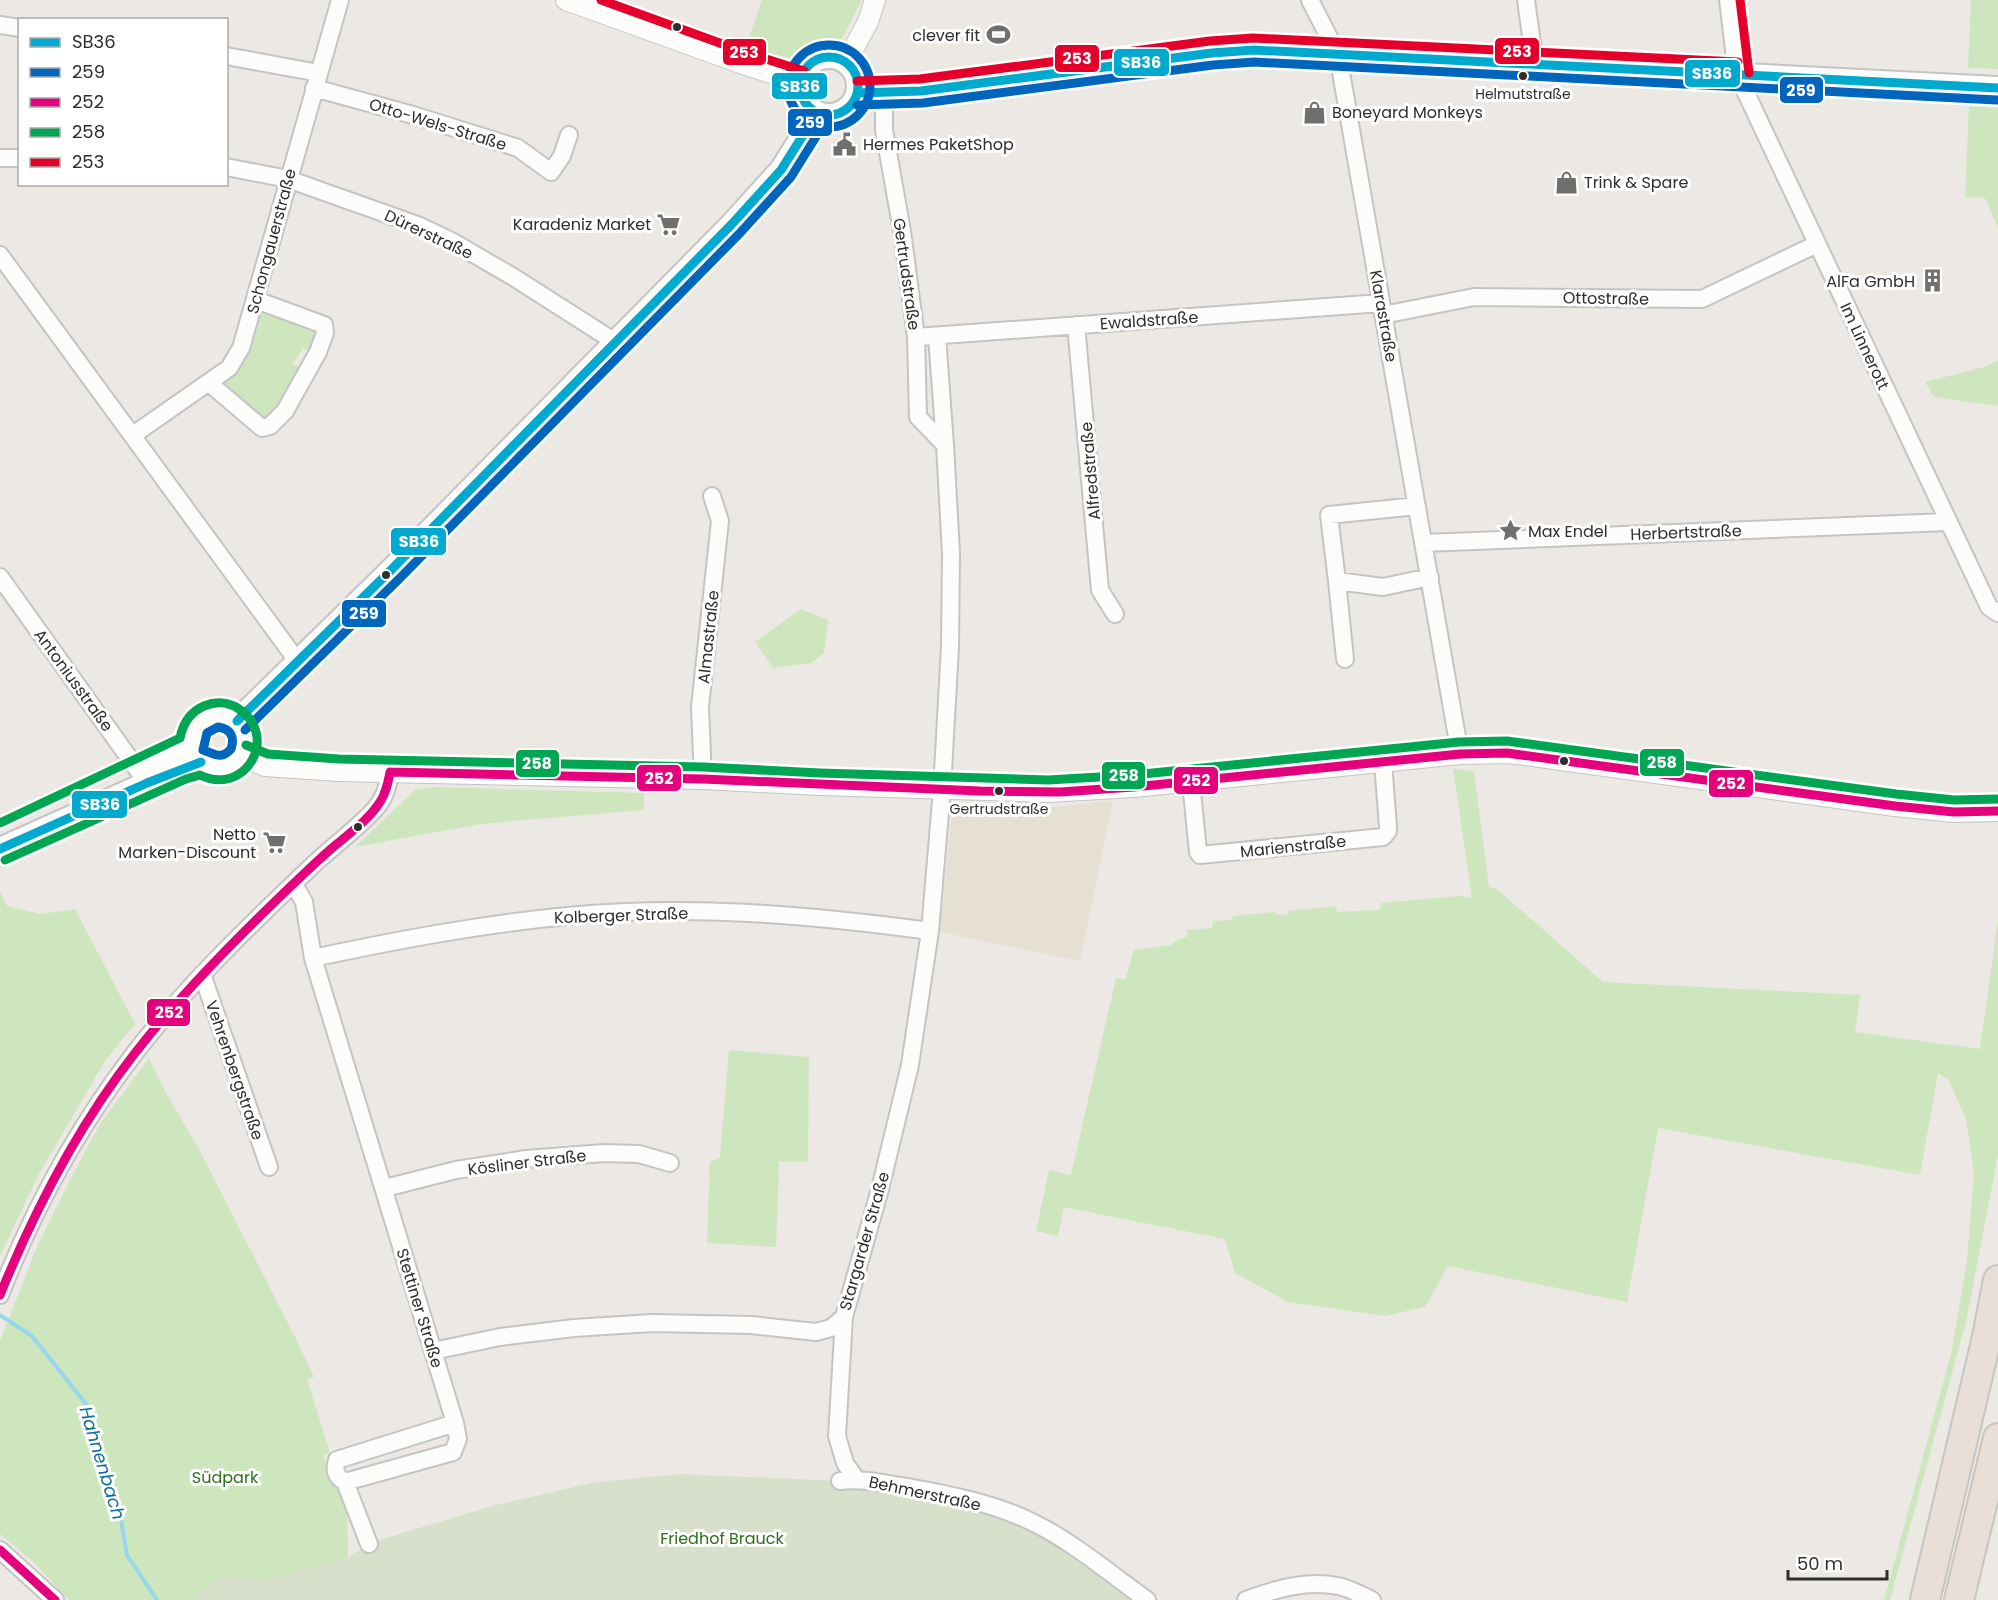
<svg xmlns="http://www.w3.org/2000/svg" width="1998" height="1600" font-family="Poppins,sans-serif">
  <rect width="100%" height="100%" fill="#ece8e4"/>
  <path fill="#e6e0d3" d="M1113,801L1080,961L940,932L952,813L956,806L961,804L1053,807Z"/>
  <path fill="#cee6be" d="M762,0H862L840,42L833,51C818,49 808,56 799,67L788,59L746,46Z
    M1971,0H1998V69L1968,68Z
    M1969,106L1998,108V228L1985,198L1965,197Z
    M262,310L318,331L312,352L303,348L293,364L302,369L273,415L263,420L224,386V384L238,370L250,352Z
    M1998,360V406L1934,397L1925,382L1984,367Z
    M801,609L828,620L824,653L811,663L773,668L755,642Z
    M1453,769L1474,771L1489,887L1497,889L1603,982L1860,995L1855,1032L1980,1049L1998,919V1155L1966,1322L1890,1600H1884L1952,1350L1967,1260L1974,1174L1966,1119L1948,1079L1938,1073L1920,1175L1658,1128L1627,1302L1448,1266L1425,1307L1385,1316L1288,1302L1235,1273L1225,1239L1064,1207L1058,1236L1036,1231L1049,1170L1071,1175L1116,978L1125,980L1134,950L1172,945L1173,942L1188,936L1187,930L1212,928L1213,921L1232,920L1233,916L1275,912L1276,915L1288,914V911L1336,906L1337,912L1380,910L1381,903L1458,896L1472,898Z
    M433,787L644,793V810L480,824L355,847L415,790Z
    M0,891L7,906L41,914L75,909L135,1024L105,1061L71,1119L39,1174L0,1256Z
    M729,1050L809,1057L808,1162L779,1161L776,1249V1247L707,1243L710,1162L720,1157Z
    M149,1058L166,1093L200,1151L295,1337L314,1377L307,1379L330,1453L323,1455L347,1512L348,1557L262,1582L235,1577L213,1583L192,1600H69L31,1560L0,1534V1341L38,1244L74,1172L100,1124Z"/>
  <path fill="#d8e0cc" d="M681,1474L840,1481L1011,1513L1147,1600H192L220,1578L235,1577L262,1582L348,1557L369,1544L389,1537L492,1506L596,1482Z"/>
  <g fill="none" stroke-linecap="round" stroke-linejoin="round">
    <path stroke="#99d6ec" stroke-width="4" d="M0,1315L32,1336L86,1404L121,1520L127,1555L157,1600"/>
    <defs>
      <path id="minor" d="M1310,0L1338,55L1460,754
        M1526,0L1535,65
        M1728,0L1737,74L1989,607L1998,613
        M0,25L20,28
        M226,56L319,73
        M314,88L413,115L518,148L551,172L562,156L569,135
        M0,158H20
        M226,167L288,179L420,226L453,242L515,278L615,342
        M0,255L298,662
        M1383,315L1474,297L1702,299L1817,244
        M1076,325L1100,590L1115,614
        M937,336L945,445
        M916,337L1381,303
        M209,383L262,428L270,426L285,411L318,352L325,333L324,325L256,300
        M133,435L229,368L241,348L340,0
        M1417,506L1329,515L1337,581L1383,587L1430,577
        M1424,543L1947,522
        M0,577L147,783
        M1337,581L1345,659
        M703,779L700,707L720,521L712,496
        M1191,782L1198,852L1200,855L1383,837L1388,831V827L1383,762
        M294,884L304,902L313,958L455,1423
        M313,958C398,940 482,924 568,916C689,904 811,915 930,931
        M202,974L269,1167
        M385,1188L456,1170L526,1159L604,1153L639,1154L670,1163
        M0,1295C33,1210 78,1127 134,1054C187,985 251,924 314,864C334,845 357,829 375,809C385,798 388,786 390,772
        M844,1317L837,1436L845,1463L856,1479
        M433,1351L500,1337L574,1328L652,1323L751,1325L816,1332L831,1328L844,1317L880,1189L910,1065L930,931L942,789L950,647L951,553L945,445L918,417L916,337L902,231L884,130V93
        M455,1423L458,1439L453,1452L345,1482C335,1476 334,1470 337,1460Z
        M840,1481C863,1478 885,1484 908,1487C952,1495 997,1504 1036,1524C1074,1543 1112,1575 1147,1600
        M345,1482L369,1544
        M0,1550L55,1600
        M1246,1600C1276,1589 1305,1580 1338,1586C1349,1588 1361,1595 1372,1600"/>
      <path id="tertiary" d="M566,0L746,65L800,82
        M846,62L868,22L875,0
        M241,756L265,766L338,771L703,779L820,785L1048,792L1134,787L1460,754L1507,753L1532,756L1895,806L1954,812L1998,811"/>
      <path id="secondary" d="M800 86a29 29 0 1 1 58 0a29 29 0 1 1-58 0Z
        M857,93L921,91L1212,53L1254,50L1998,88
        M192 741a27 27 0 1 1 54 0a27 27 0 1 1-54 0Z
        M237,721L389,572L731,225L781,170L817,113
        M153,764L192,745
        M0,849L147,783L201,762"/>
      <path id="motorway" d="M1925,1600L1987,1337L1998,1280
        M1959,1600L1998,1438"/>
    </defs>
    <use href="#minor" stroke="#c5c4c5" stroke-width="20"/>
    <use href="#tertiary" stroke="#c5c4c5" stroke-width="22"/>
    <use href="#secondary" stroke="#c5c4c5" stroke-width="26"/>
    <use href="#motorway" stroke="#c6c5c4" stroke-width="32"/>
    <use href="#minor" stroke="#fcfcfb" stroke-width="16"/>
    <use href="#tertiary" stroke="#fcfcfb" stroke-width="20"/>
    <use href="#secondary" stroke="#fcfcfb" stroke-width="22"/>
    <use href="#motorway" stroke="#eadfd6" stroke-width="28"/>
    <defs>
      <path id="bus-1" d="M800 86a29 29 0 1 1 58 0a29 29 0 1 1-58 0Z
        M857,93L921,91L1212,53L1254,50L1998,88
        M237,721L389,572L731,225L781,170L817,113
        M0,849L147,783L201,762"/>
      <path id="bus-2" d="M788 86a41 41 0 1 1 82 0a41 41 0 1 1-82 0Z
        M857,105L923,103L1213,65L1254,62L1997,100
        M218,727C231,729 235,737 231,749C221,760 215,754 203,750L207,733Z
        M245,730L398,580L740,233L791,177L827,119"/>
      <path id="bus-3" d="M390,772L703,779L980,791L1060,792L1134,787L1460,754L1507,753L1895,806L1954,812L1998,811
        M0,1295C35,1209 78,1126 135,1053C182,993 236,939 291,886C304,874 317,861 331,849C347,835 368,821 380,802C386,793 388,783 390,772
        M0,1550L55,1600"/>
      <path id="bus-4" d="M246,745L268,754L339,759L703,767L820,773L1048,780L1133,775L1459,742L1507,741L1896,794L1954,800L1998,799
        M0,823L180,738C183,723 190,712 204,706C216,701 229,702 239,709C280,737 245,797 200,775L186,779L5,860"/>
      <path id="bus-5" d="M601,0L750,54L804,71
        M1740,0L1749,73
        M857,81L920,79L1210,41L1253,38L1738,62"/>
    </defs>
    <use href="#bus-1" stroke="#fff" stroke-width="14"/>
    <use href="#bus-2" stroke="#fff" stroke-width="14"/>
    <use href="#bus-3" stroke="#fff" stroke-width="14"/>
    <use href="#bus-4" stroke="#fff" stroke-width="14"/>
    <use href="#bus-5" stroke="#fff" stroke-width="14"/>
    <use href="#bus-1" stroke="#00a9ce" stroke-width="9"/>
    <use href="#bus-2" stroke="#0065bd" stroke-width="9"/>
    <use href="#bus-3" stroke="#e5007d" stroke-width="9"/>
    <use href="#bus-4" stroke="#00a651" stroke-width="9"/>
    <use href="#bus-5" stroke="#e4002b" stroke-width="9"/>
  </g>
  <defs>
    <symbol id="stadium-bare" viewBox="-9 -9 18 18"><path d="M0-5a6.5 5 0 1 0 0 10a6.5 5 0 1 0 0-10ZM-3.5-1.8h7v3.6h-7Z" fill="#706f6e" stroke="#fff" stroke-width="2.5" paint-order="stroke"/></symbol>
    <symbol id="shop-bare" viewBox="-9 -9 18 18"><path d="M-5-2.5h2.3a2.7 3.5 0 0 1 5.4 0H5L5.5 6h-11ZM-1.5-2.5h3a1.5 2.3 0 0 0-3 0Z" fill="#706f6e" stroke="#fff" stroke-width="2.5" paint-order="stroke"/></symbol>
    <symbol id="civic-bare" viewBox="-9 -9 18 18"><path d="M-.6-6.5H3V-4.5H.6V-3L4-1V1h2V6H-6V1h2V-1L-.6-3ZM-1.2 2.5V6h2.4V2.5Z" fill="#706f6e" stroke="#fff" stroke-width="2.5" paint-order="stroke"/></symbol>
    <symbol id="supermarket-bare" viewBox="-9 -9 18 18"><path d="M-6-5.5h2.5l.6 2H6L4.5 2H-2.5L-4.4-4H-6ZM-1.5 3.2a1.3 1.3 0 1 0 .1 0ZM3 3.2a1.3 1.3 0 1 0 .1 0Z" fill="#706f6e" stroke="#fff" stroke-width="2.5" paint-order="stroke"/></symbol>
    <symbol id="building-bare" viewBox="-9 -9 18 18"><path d="M-4-6H4V6H1V3H-1V6H-4ZM-2.5-4.3h1.7v1.8h-1.7ZM.8-4.3h1.7v1.8H.8ZM-2.5-1h1.7V.8h-1.7ZM.8-1h1.7V.8H.8Z" fill="#706f6e" stroke="#fff" stroke-width="2.5" paint-order="stroke"/></symbol>
    <symbol id="sight-bare" viewBox="-9 -9 18 18"><path d="M0-6L1.8-2.2L6-1.7L2.9 1.2L3.7 5.4L0 3.3L-3.7 5.4L-2.9 1.2L-6-1.7L-1.8-2.2Z" fill="#706f6e" stroke="#fff" stroke-width="2.5" paint-order="stroke"/></symbol>
  </defs>
  <g fill-rule="evenodd">
    <use href="#stadium-bare" x="982" y="18" width="33" height="33"/>
    <use href="#shop-bare" x="1298" y="96" width="33" height="33"/>
    <use href="#civic-bare" x="828" y="128" width="33" height="33"/>
    <use href="#shop-bare" x="1550" y="166" width="33" height="33"/>
    <use href="#supermarket-bare" x="652" y="208" width="33" height="33"/>
    <use href="#building-bare" x="1916" y="264" width="33" height="33"/>
    <use href="#sight-bare" x="1494" y="514" width="33" height="33"/>
    <use href="#supermarket-bare" x="258" y="826" width="33" height="33"/>
  </g>
  <g fill="#2e2e2e" stroke="#fff" stroke-width="2">
    <circle cx="677" cy="27" r="5"/>
    <circle cx="1523" cy="76" r="5"/>
    <circle cx="386" cy="575" r="5"/>
    <circle cx="1564" cy="761" r="5"/>
    <circle cx="999" cy="791" r="5"/>
    <circle cx="358" cy="827" r="5"/>
  </g>
  <g text-anchor="middle" stroke-width="6" stroke-linejoin="round" paint-order="stroke">
    <g font-size="14" fill="#2e2e2e" stroke="#fff">
      <text x="1523" y="99">Helmutstraße</text>
      <text x="999" y="814">Gertrudstraße</text>
    </g>
    <g font-size="16" fill="#2e2e2e" stroke="#fff" text-anchor="end">
      <text x="980" y="41">clever fit</text>
      <text x="1332" y="118" text-anchor="start">Boneyard Monkeys</text>
      <text x="863" y="150" text-anchor="start">Hermes PaketShop</text>
      <text x="1584" y="188" text-anchor="start">Trink &amp; Spare</text>
      <text x="651" y="230">Karadeniz Market</text>
      <text x="1915" y="287">AlFa GmbH</text>
      <text x="1528" y="537" text-anchor="start">Max Endel</text>
      <text x="256" y="840">Netto<tspan x="256" dy="18">Marken-Discount</tspan></text>
    </g>
    <g font-size="16" fill="#2e2e2e" stroke="#fff">
      <text transform="translate(438 124) rotate(17)" y="6">Otto-Wels-Straße</text>
      <text transform="translate(429 234) rotate(25)" y="6">Dürerstraße</text>
      <text transform="translate(271 241) rotate(-75)" y="6">Schongauerstraße</text>
      <text transform="translate(907 274) rotate(82)" y="6">Gertrudstraße</text>
      <text transform="translate(1606 298) rotate(1)" y="6">Ottostraße</text>
      <text transform="translate(1384 316) rotate(80)" y="6">Klarastraße</text>
      <text transform="translate(1149 320) rotate(-4)" y="6">Ewaldstraße</text>
      <text transform="translate(1865 346) rotate(65)" y="6">Im Linnerott</text>
      <text transform="translate(1090 471) rotate(-95)" y="6">Alfredstraße</text>
      <text transform="translate(1686 532) rotate(-2)" y="6">Herbertstraße</text>
      <text transform="translate(708 637) rotate(-84)" y="6">Almastraße</text>
      <text transform="translate(74 680) rotate(54)" y="6">Antoniusstraße</text>
      <text transform="translate(1293 846) rotate(-6)" y="6">Marienstraße</text>
      <text transform="translate(621 915) rotate(-2)" y="6">Kolberger Straße</text>
      <text transform="translate(235 1070) rotate(71)" y="6">Vehrenbergstraße</text>
      <text transform="translate(527 1162) rotate(-7)" y="6">Kösliner Straße</text>
      <text transform="translate(864 1241) rotate(-74)" y="6">Stargarder Straße</text>
      <text transform="translate(420 1308) rotate(73)" y="6">Stettiner Straße</text>
      <text transform="translate(925 1493) rotate(12)" y="6">Behmerstraße</text>
    </g>
    <g font-size="16" fill="#2c6e1b" stroke="#fff">
      <text x="225" y="1483">Südpark</text>
      <text x="722" y="1544">Friedhof Brauck</text>
    </g>
    <g font-size="18" font-style="italic" fill="#0d6fa3" stroke="#fff">
      <text transform="translate(102 1463) rotate(73)" y="6">Hahnenbach</text>
    </g>
  </g>
  <g stroke="#fff" stroke-width="2">
    <rect x="1494" y="37" width="46" height="28" rx="6" fill="#e4002b"/>
    <rect x="722" y="38" width="45" height="28" rx="6" fill="#e4002b"/>
    <rect x="1054" y="44" width="46" height="29" rx="6" fill="#e4002b"/>
    <rect x="1113" y="48" width="57" height="29" rx="6" fill="#00a9ce"/>
    <rect x="1684" y="59" width="57" height="29" rx="6" fill="#00a9ce"/>
    <rect x="771" y="72" width="57" height="28" rx="6" fill="#00a9ce"/>
    <rect x="1779" y="76" width="45" height="28" rx="6" fill="#0065bd"/>
    <rect x="787" y="108" width="46" height="29" rx="6" fill="#0065bd"/>
    <rect x="390" y="527" width="57" height="29" rx="6" fill="#00a9ce"/>
    <rect x="341" y="599" width="46" height="29" rx="6" fill="#0065bd"/>
    <rect x="1639" y="748" width="46" height="29" rx="6" fill="#00a651"/>
    <rect x="515" y="749" width="45" height="29" rx="6" fill="#00a651"/>
    <rect x="1101" y="761" width="45" height="29" rx="6" fill="#00a651"/>
    <rect x="636" y="764" width="46" height="28" rx="6" fill="#e5007d"/>
    <rect x="1173" y="766" width="46" height="29" rx="6" fill="#e5007d"/>
    <rect x="1708" y="769" width="46" height="29" rx="6" fill="#e5007d"/>
    <rect x="71" y="790" width="57" height="29" rx="6" fill="#00a9ce"/>
    <rect x="146" y="998" width="45" height="29" rx="6" fill="#e5007d"/>
  </g>
  <g font-size="16" text-anchor="middle" font-weight="bold" fill="#fff">
    <text x="1517" y="57">253</text>
    <text x="744" y="58">253</text>
    <text x="1077" y="64">253</text>
    <text x="1141" y="68">SB36</text>
    <text x="1712" y="79">SB36</text>
    <text x="800" y="92">SB36</text>
    <text x="1801" y="96">259</text>
    <text x="810" y="128">259</text>
    <text x="419" y="547">SB36</text>
    <text x="364" y="619">259</text>
    <text x="1662" y="768">258</text>
    <text x="537" y="769">258</text>
    <text x="1124" y="781">258</text>
    <text x="659" y="784">252</text>
    <text x="1196" y="786">252</text>
    <text x="1731" y="789">252</text>
    <text x="100" y="810">SB36</text>
    <text x="169" y="1018">252</text>
  </g>
  <rect x="18" y="18" width="210" height="168" fill="#ffffff" stroke="#ababab" stroke-width="1.5"/>
  <rect x="30" y="38" width="30" height="9" fill="#00a9ce" stroke="#ababab" stroke-width="1.5"/>
  <text x="72" y="48" font-size="18" fill="#2e2e2e">SB36</text>
  <rect x="30" y="68" width="30" height="9" fill="#0065bd" stroke="#ababab" stroke-width="1.5"/>
  <text x="72" y="78" font-size="18" fill="#2e2e2e">259</text>
  <rect x="30" y="98" width="30" height="9" fill="#e5007d" stroke="#ababab" stroke-width="1.5"/>
  <text x="72" y="108" font-size="18" fill="#2e2e2e">252</text>
  <rect x="30" y="128" width="30" height="9" fill="#00a651" stroke="#ababab" stroke-width="1.5"/>
  <text x="72" y="138" font-size="18" fill="#2e2e2e">258</text>
  <rect x="30" y="158" width="30" height="9" fill="#e4002b" stroke="#ababab" stroke-width="1.5"/>
  <text x="72" y="168" font-size="18" fill="#2e2e2e">253</text>
  <path d="M1788 1570v9h99v-9" fill="none" stroke="#2e2e2e" stroke-width="3"/>
  <text x="1797" y="1570" font-size="18" fill="#2e2e2e" stroke="#ffffff" stroke-width="4.5" paint-order="stroke">50 m</text>
</svg>
